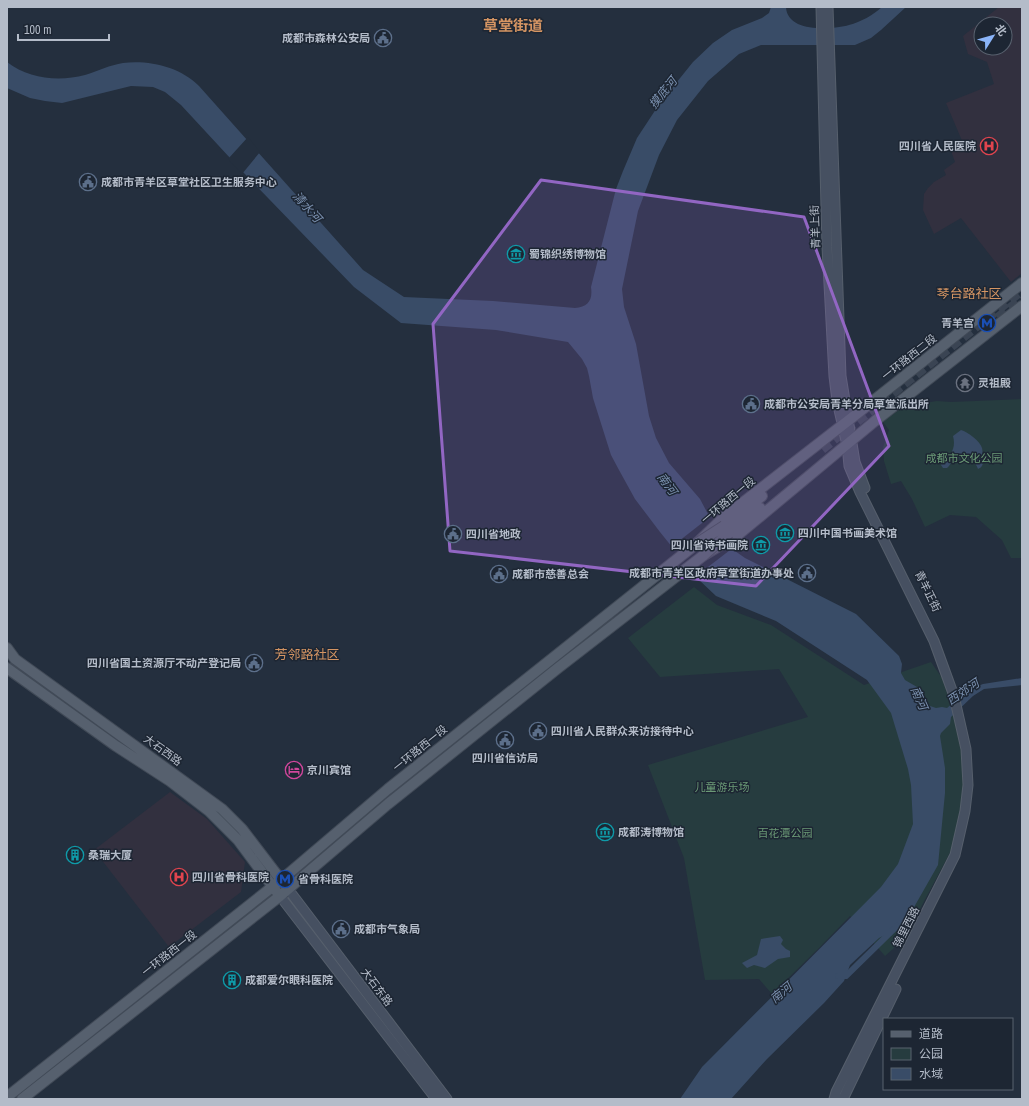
<svg xmlns="http://www.w3.org/2000/svg" width="1029" height="1106" font-family="'Archivo Narrow','Noto Sans SC',sans-serif">
  <rect width="100%" height="100%" fill="#242f3e"/>
  <path fill="#32303f" fill-rule="evenodd" d="M999,7H1022V273L1011,282L961,218L934,234L923,210L924,194L928,188L934,182L946,175L944,170L955,162L950,148L963,143L946,103L994,84L987,62L968,54L963,36ZM981,24H1005V48H981Z
    M170,792L207,819L245,862L241,892L169,947L94,850Z"/>
  <path fill="#263c3f" d="M1022,399V558H1011L1002,540L976,517L950,515L925,527L912,499L901,481L891,484L884,461L883,447L889,430L883,422L912,400L920,407L925,403L937,401L951,402Z
    M694,587L717,605L771,625L864,685L931,662L942,678L962,740L965,787L953,847L912,924L893,949L885,956L850,916L820,947L772,994L759,979L705,980L684,858L648,765L808,717L779,669L660,677L628,638Z"/>
  <path fill="#394c67" d="M771,7H786C787,33 832,30 849,25C861,22 873,15 882,7H906L881,30L871,38L855,45H761L739,54L708,81L677,120L659,155L638,211L622,289L624,307L636,344L649,416L656,438L669,463L700,499L710,518L735,551L745,558L856,614L899,656L902,664L901,673L905,680L917,687L930,706L936,708L942,707L947,708L970,689L983,684L1022,678V685L984,689L973,696L951,717L950,724L941,733L940,736L945,768V793L938,865L909,916L904,924L897,929L879,938L850,965L844,981L824,1003L767,1059L731,1099H680L702,1067L881,887L898,864L913,824L911,785L908,769L891,713L867,680L776,621L716,596L697,578L660,532L635,499L619,470L611,455L593,398L589,376L587,368L582,359L568,342L496,330L401,323L354,287L243,172L181,105L165,92L153,87L131,86L62,103L45,101L30,98L7,88V62C29,79 59,82 85,75C98,71 110,65 123,63C150,60 180,67 199,86L363,270L404,297L493,301L575,308C588,307 593,300 591,287L616,189L623,171L637,138L660,103L693,62L713,43L732,30L762,18L769,13Z
    M961,430C968,432 980,441 982,448C983,452 982,454 982,458C983,463 984,466 978,469C974,458 963,453 953,461C950,463 950,466 947,468H943L941,465V461C952,456 956,447 953,436Z
    M780,936L783,940L781,944L786,949L790,951V957L778,959L765,968L754,965L747,968L742,963L757,955L761,939Z"/>
  <path fill="#242f3e" d="M248,137L260,152L242,174L228,159Z
    M711,516L734,547L695,577L670,548Z"/>
  <g fill="none" stroke-linecap="round" stroke-linejoin="round">
    <path stroke="#394c67" stroke-width="6" d="M838,976H846L897,926"/>
    <path stroke="#3a4453" stroke-width="10" stroke-dasharray="10 5" stroke-linecap="butt" d="M998,318L1022,299
      M822,449L1022,290"/>
    <defs>
      <path id="secondary" d="M821,7L827,247L834,376L837,401L847,445L849,466L860,492L934,641L954,696L966,749L968,785L965,811L955,855L836,1092L834,1099
        M828,7L841,376L855,462L865,488
        M288,889L447,1099
        M280,896L436,1099
        M843,1099L896,989"/>
      <path id="primary" d="M724,526L762,496
        M729,533L760,508
        M7,648L15,659L222,809L242,829L284,884
        M7,668L116,746L170,781L209,811L238,840L276,891
        M7,1097L281,880L388,789L696,544L723,518L849,420L1022,283
        M22,1099L280,896L388,804L558,668L704,555L739,534L875,421L1022,306"/>
    </defs>
    <use href="#secondary" stroke="#565f6c" stroke-width="11"/>
    <use href="#primary" stroke="#414a57" stroke-width="12"/>
    <use href="#secondary" stroke="#465061" stroke-width="9"/>
    <use href="#primary" stroke="#56606e" stroke-width="10"/>
    <defs>
      <path id="primary-bridge" d="M696,544L724,526
        M704,555L729,533"/>
    </defs>
    <use href="#primary-bridge" stroke="#414a57" stroke-width="12" stroke-linecap="butt"/>
    <use href="#primary-bridge" stroke="#56606e" stroke-width="10"/>
  </g>
  <path fill="#9266c3" fill-opacity="0.2" stroke="#9266c3" stroke-width="3" stroke-linejoin="round" d="M541,180L804,217L889,446L756,586L450,551L433,324Z"/>
  <defs>
    <symbol id="civic-ring" viewBox="-11 -11 22 22"><circle r="9.5" fill="#1d2633" stroke="#5c6f8a" stroke-width="1.5"/><path d="M-.6-6.5H3V-4.5H.6V-3L4-1V1h2V6H-6V1h2V-1L-.6-3ZM-1.2 2.5V6h2.4V2.5Z" fill="#5c6f8a"/></symbol>
    <symbol id="hospital-ring" viewBox="-11 -11 22 22"><circle r="9.5" fill="#1d2633" stroke="#e0444e" stroke-width="1.5"/><path d="M-5-5h3v3.5h4V-5h3V5h-3V1.5h-4V5h-3Z" fill="#e0444e"/></symbol>
    <symbol id="museum-ring" viewBox="-11 -11 22 22"><circle r="9.5" fill="#1d2633" stroke="#0f9aa8" stroke-width="1.5"/><path d="M0-6L6-3V-2H-6V-3ZM-5-1h2V3h-2ZM-1-1h2V3h-2ZM3-1h2V3H3ZM-6 4H6V6H-6Z" fill="#0f9aa8"/></symbol>
    <symbol id="metro-ring" viewBox="-11 -11 22 22"><circle r="9.5" fill="#1d2633" stroke="#1a4fb4" stroke-width="1.5"/><path d="M-5.5 5V-5H-3L0 0L3-5H5.5V5H3V-.5L0 4L-3-.5V5Z" fill="#1a4fb4"/></symbol>
    <symbol id="temple-ring" viewBox="-11 -11 22 22"><circle r="9.5" fill="#1d2633" stroke="#6b7280" stroke-width="1.5"/><path d="M0-6L5-2H3V0L6.5 2.5H4V6H1.5V3h-3V6H-4V2.5H-6.5L-3 0V-2H-5Z" fill="#6b7280"/></symbol>
    <symbol id="hotel-ring" viewBox="-11 -11 22 22"><circle r="9.5" fill="#1d2633" stroke="#d1479c" stroke-width="1.5"/><path d="M-6-4.5h1.5V1H6V5H4.5V3h-9V5H-6ZM-4 0a1.8 1.8 0 1 1 3.6 0ZM.5 0V-2.5h3Q6-2.5 6 0Z" fill="#d1479c"/></symbol>
    <symbol id="building-ring" viewBox="-11 -11 22 22"><circle r="9.5" fill="#1d2633" stroke="#0f9aa8" stroke-width="1.5"/><path d="M-4-6H4V6H1V3H-1V6H-4ZM-2.5-4.3h1.7v1.8h-1.7ZM.8-4.3h1.7v1.8H.8ZM-2.5-1h1.7V.8h-1.7ZM.8-1h1.7V.8H.8Z" fill="#0f9aa8"/></symbol>
  </defs>
  <g fill-rule="evenodd">
    <use href="#civic-ring" x="373" y="28" width="20" height="20"/>
    <use href="#hospital-ring" x="979" y="136" width="20" height="20"/>
    <use href="#civic-ring" x="78" y="172" width="20" height="20"/>
    <use href="#museum-ring" x="506" y="244" width="20" height="20"/>
    <use href="#metro-ring" x="977" y="313" width="20" height="20"/>
    <use href="#temple-ring" x="955" y="373" width="20" height="20"/>
    <use href="#civic-ring" x="741" y="394" width="20" height="20"/>
    <use href="#museum-ring" x="775" y="523" width="20" height="20"/>
    <use href="#civic-ring" x="443" y="524" width="20" height="20"/>
    <use href="#museum-ring" x="751" y="535" width="20" height="20"/>
    <use href="#civic-ring" x="797" y="563" width="20" height="20"/>
    <use href="#civic-ring" x="489" y="564" width="20" height="20"/>
    <use href="#civic-ring" x="244" y="653" width="20" height="20"/>
    <use href="#civic-ring" x="528" y="721" width="20" height="20"/>
    <use href="#civic-ring" x="495" y="730" width="20" height="20"/>
    <use href="#hotel-ring" x="284" y="760" width="20" height="20"/>
    <use href="#museum-ring" x="595" y="822" width="20" height="20"/>
    <use href="#building-ring" x="65" y="845" width="20" height="20"/>
    <use href="#hospital-ring" x="169" y="867" width="20" height="20"/>
    <use href="#metro-ring" x="275" y="869" width="20" height="20"/>
    <use href="#civic-ring" x="331" y="919" width="20" height="20"/>
    <use href="#building-ring" x="222" y="970" width="20" height="20"/>
  </g>
  <g text-anchor="middle" stroke-width="3" stroke-linejoin="round" paint-order="stroke">
    <g font-size="11" font-weight="bold" fill="#b4bcc9" stroke="#1d2633" text-anchor="start">
      <text x="370" y="42" text-anchor="end">成都市森林公安局</text>
      <text x="976" y="150" text-anchor="end">四川省人民医院</text>
      <text x="101" y="186">成都市青羊区草堂社区卫生服务中心</text>
      <text x="529" y="258">蜀锦织绣博物馆</text>
      <text x="974" y="327" text-anchor="end">青羊宫</text>
      <text x="978" y="387">灵祖殿</text>
      <text x="764" y="408">成都市公安局青羊分局草堂派出所</text>
      <text x="798" y="537">四川中国书画美术馆</text>
      <text x="466" y="538">四川省地政</text>
      <text x="748" y="549" text-anchor="end">四川省诗书画院</text>
      <text x="794" y="577" text-anchor="end">成都市青羊区政府草堂街道办事处</text>
      <text x="512" y="578">成都市慈善总会</text>
      <text x="241" y="667" text-anchor="end">四川省国土资源厅不动产登记局</text>
      <text x="551" y="735">四川省人民群众来访接待中心</text>
      <text x="505" y="762" text-anchor="middle">四川省信访局</text>
      <text x="307" y="774">京川宾馆</text>
      <text x="618" y="836">成都涛博物馆</text>
      <text x="88" y="859">桑瑞大厦</text>
      <text x="192" y="881">四川省骨科医院</text>
      <text x="298" y="883">省骨科医院</text>
      <text x="354" y="933">成都市气象局</text>
      <text x="245" y="984">成都爱尔眼科医院</text>
    </g>
    <g font-size="11" fill="#b4bcc9" stroke="#1d2633">
      <text transform="translate(815 227) rotate(-92)" y="4">青羊上街</text>
      <text transform="translate(909 357) rotate(-38)" y="4">一环路西二段</text>
      <text transform="translate(728 500) rotate(-40)" y="4">一环路西一段</text>
      <text transform="translate(928 591) rotate(64)" y="4">青羊正街</text>
      <text transform="translate(420 748) rotate(-39)" y="4">一环路西一段</text>
      <text transform="translate(163 750) rotate(36)" y="4">大石西路</text>
      <text transform="translate(906 927) rotate(-63)" y="4">锦里西路</text>
      <text transform="translate(169 953) rotate(-38)" y="4">一环路西一段</text>
      <text transform="translate(377 987) rotate(53)" y="4">大石东路</text>
    </g>
    <g font-size="11" fill="#6b9a76" stroke="#1d2633">
      <text x="964" y="462">成都市文化公园</text>
      <text x="722" y="791">儿童游乐场</text>
      <text x="785" y="837">百花潭公园</text>
    </g>
    <g font-size="12" font-style="italic" fill="#7c92b1" stroke="#1d2633">
      <text transform="translate(663 93) rotate(-51)" y="4">摸底河</text>
      <text transform="translate(307 207) rotate(48)" y="4">清水河</text>
      <text transform="translate(667 484) rotate(54)" y="4">南河</text>
      <text transform="translate(963 692) rotate(-34)" y="4">西郊河</text>
      <text transform="translate(919 698) rotate(66)" y="4">南河</text>
      <text transform="translate(781 993) rotate(-40)" y="4">南河</text>
    </g>
    <g font-size="13" fill="#d59563" stroke="#1d2633">
      <text x="969" y="298">琴台路社区</text>
      <text x="307" y="659">芳邻路社区</text>
    </g>
    <g font-size="15" font-weight="bold" fill="#d59563" stroke="#1d2633">
      <text x="513" y="31">草堂街道</text>
    </g>
  </g>
  <rect width="1029" height="1106" fill="none" stroke="#b4bcc9" stroke-width="16"/>
  <rect x="883" y="1018" width="130" height="72" fill="#1d2633" stroke="#59626f"/>
  <rect x="891" y="1031" width="20" height="6" fill="#56606e" stroke="#59626f"/>
  <text x="919" y="1038" font-size="12" fill="#b4bcc9">道路</text>
  <rect x="891" y="1048" width="20" height="12" fill="#263c3f" stroke="#59626f"/>
  <text x="919" y="1058" font-size="12" fill="#b4bcc9">公园</text>
  <rect x="891" y="1068" width="20" height="12" fill="#394c67" stroke="#59626f"/>
  <text x="919" y="1078" font-size="12" fill="#b4bcc9">水域</text>
  <g transform="translate(993 36) rotate(53)"><circle r="19" fill="#1d2633" stroke="#59626f"/>
  <path d="M0-3L7 15L0 10L-7 15Z" fill="#8ab4f8"/>
  <text y="-6" font-size="11" font-weight="bold" text-anchor="middle" fill="#b4bcc9">北</text>
  </g>
  <path d="M18 34v6h91v-6" fill="none" stroke="#b4bcc9" stroke-width="2"/>
  <text x="24" y="34" font-size="12" fill="#b4bcc9" stroke="#1d2633" stroke-width="3" paint-order="stroke">100 m</text>
</svg>
